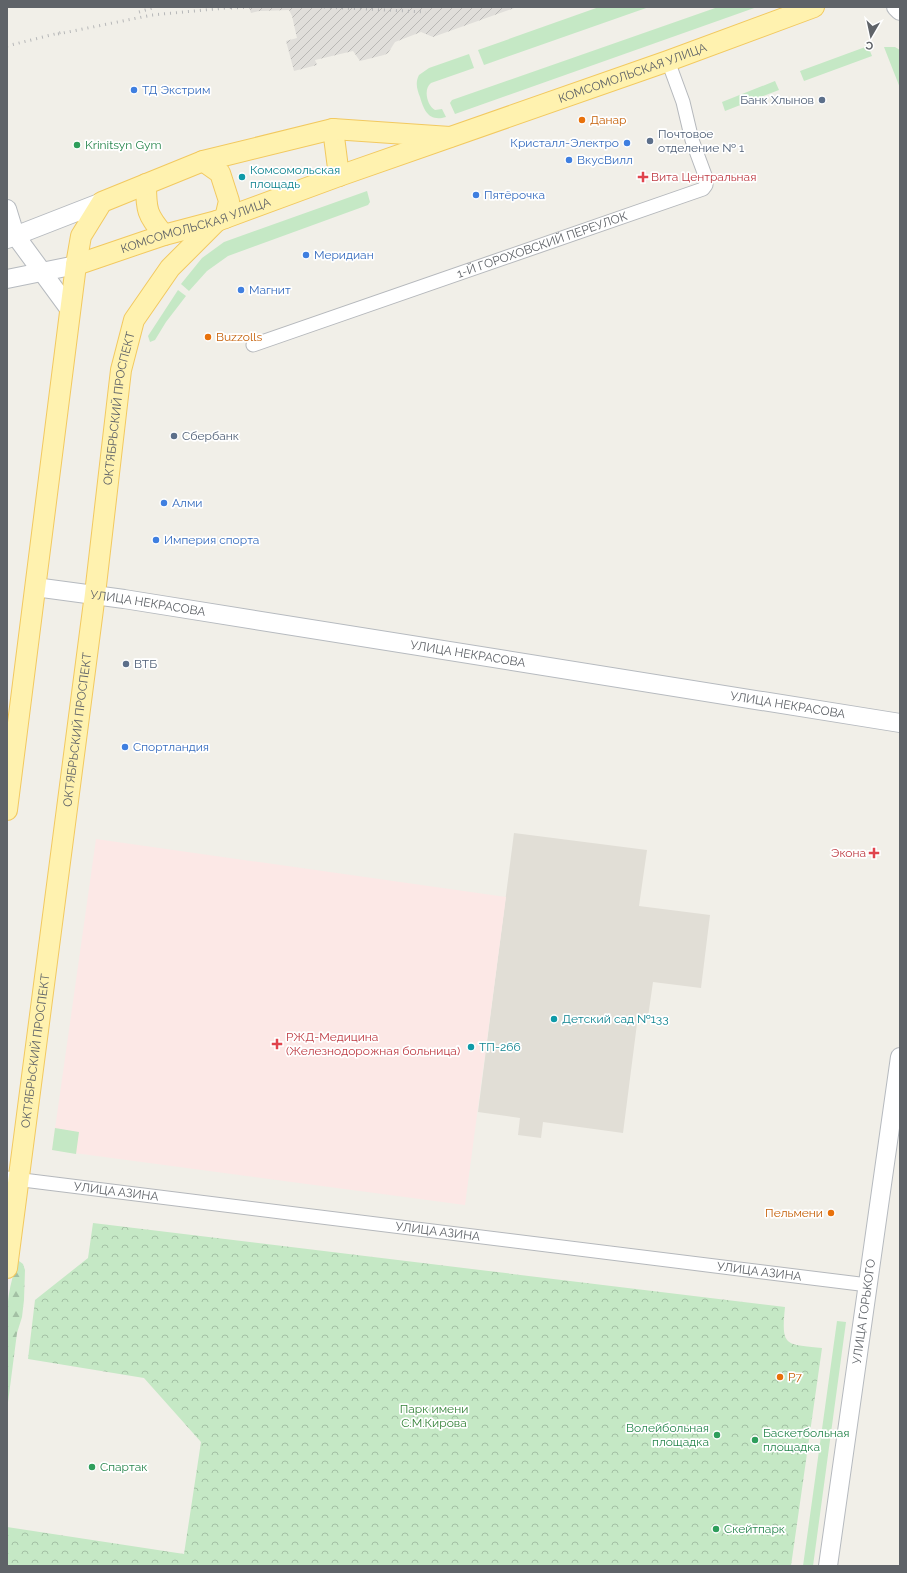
<svg xmlns="http://www.w3.org/2000/svg" width="907" height="1573" font-family="Raleway,sans-serif">
  <defs>
    <pattern id="industrial-furrows" width="10" height="10" patternUnits="userSpaceOnUse"><rect width="10" height="10" fill="#e0deda"/><path d="M-1 1l2-2M0 10L10 0M9 11l2-2" fill="none" stroke="#b9b8b5"/></pattern>
    <pattern id="forest-firs" width="22" height="20" patternUnits="userSpaceOnUse"><rect width="22" height="20" fill="#c5e8c5"/><path d="M5 1l3.5 6h-7zM16 11l3.5 6h-7z" fill="#a3c0a4"/></pattern>
    <pattern id="park-crowns" width="20" height="18" patternUnits="userSpaceOnUse"><rect width="20" height="18" fill="#c5e8c5"/><path d="M2 6a3 3 0 1 1 6 0M12 15a3 3 0 1 1 6 0" fill="none" stroke="#a3c0a4"/></pattern>
  </defs>
  <rect width="100%" height="100%" fill="#f1efe8"/>
  <path fill="url(#industrial-furrows)" d="M249,7H517L433,37L421,32L395,42L388,53L384,55L360,61L353,51L315,60L317,65L294,71L286,41L297,38L292,16L289,10L259,11L251,13Z"/>
  <path fill="#e1ded6" d="M514,833L647,850L639,906L710,915L701,988L653,982L648,1017L638,1016L623,1133L543,1122L541,1138L518,1135L520,1118L478,1112Z"/>
  <path fill="#fce8e6" d="M96,839L506,897L465,1205L52,1150Z"/>
  <path fill="#c5e8c5" d="M599,7H649L484,65L478,50Z
    M718,7H757L455,114L450,103L452,100Z
    M868,46L872,56L804,81L800,71Z
    M884,47H895L900,50V88Z
    M469,54L474,68L431,83C423,89 427,106 435,110L442,109L446,117C429,122 424,111 420,97C417,89 415,83 419,75L429,68Z
    M775,81L779,90L725,111L722,102Z
    M367,191L370,202L368,205L228,256L207,271L189,291L181,284L202,258L224,242Z
    M178,290L186,296L166,322L155,340L150,342L148,336Z
    M55,1128L79,1132L76,1154L52,1150Z
    M837,1321L846,1322L813,1566H803Z"/>
  <path fill="url(#forest-firs)" d="M19,1261L23,1264L25,1270L24,1300L22,1317L17,1333L7,1410C7,1369 0,1296 19,1261Z"/>
  <path fill="url(#park-crowns)" d="M93,1223L785,1307C781,1347 785,1344 822,1348L791,1566H7V1527L184,1554L201,1442L144,1378L28,1359L35,1300L88,1258Z"/>
  <g fill="none" stroke-linecap="round" stroke-linejoin="round">
    <defs>
      <g id="street">
        <path id="s1" d="M253,345L703,189L706,185V178L692,140L683,102L668,61"/>
        <path id="s2" d="M7,1178L868,1285"/>
      </g>
      <g id="secondary">
        <path d="M896,7L900,11"/>
        <path d="M7,209L15,235L70,310"/>
        <path d="M7,239L102,202"/>
        <path d="M7,279L76,265"/>
        <path id="s3" d="M35,587L124,599L900,723"/>
        <path id="s4" d="M828,1566L900,1057"/>
      </g>
      <g id="primary">
        <path d="M333,129L339,176"/>
        <path d="M203,161L220,173L229,201L225,218"/>
        <path d="M146,184C146,210 147,215 164,235"/>
        <path id="s5" d="M76,265L164,235L217,221L339,176L668,61L814,7"/>
        <path d="M7,810L76,265L81,236L102,202L203,161L333,129L450,137"/>
        <path id="s6" d="M7,1268L95,594L121,370L134,320L170,268L217,221"/>
      </g>
    </defs>
    <use href="#street" stroke="#b5b8bc" stroke-width="15"/>
    <use href="#secondary" stroke="#b6babf" stroke-width="20"/>
    <use href="#primary" stroke="#f2c960" stroke-width="22"/>
    <use href="#street" stroke="#fff" stroke-width="13"/>
    <use href="#secondary" stroke="#fff" stroke-width="18"/>
    <use href="#primary" stroke="#fff2af" stroke-width="20"/>
    <path stroke="#b6b7b8" stroke-width="3" stroke-dasharray="1 5" stroke-linecap="butt" d="M324,7L426,12
      M231,8L251,7
      M139,12L156,7
      M58,34L152,15L236,7
      M7,46L63,32"/>
  </g>
  <g fill="#3f7fe0" stroke="#fff" stroke-width="1.5">
    <circle cx="134" cy="90" r="4"/>
    <circle cx="627" cy="143" r="4"/>
    <circle cx="569" cy="160" r="4"/>
    <circle cx="476" cy="195" r="4"/>
    <circle cx="306" cy="255" r="4"/>
    <circle cx="241" cy="290" r="4"/>
    <circle cx="164" cy="503" r="4"/>
    <circle cx="156" cy="540" r="4"/>
    <circle cx="125" cy="747" r="4"/>
  </g>
  <g fill="#5c6f8a" stroke="#fff" stroke-width="1.5">
    <circle cx="822" cy="100" r="4"/>
    <circle cx="650" cy="141" r="4"/>
    <circle cx="174" cy="436" r="4"/>
    <circle cx="126" cy="664" r="4"/>
  </g>
  <g fill="#e8710a" stroke="#fff" stroke-width="1.5">
    <circle cx="582" cy="120" r="4"/>
    <circle cx="208" cy="337" r="4"/>
    <circle cx="831" cy="1213" r="4"/>
    <circle cx="780" cy="1377" r="4"/>
  </g>
  <g fill="#2e9e5b" stroke="#fff" stroke-width="1.5">
    <circle cx="77" cy="145" r="4"/>
    <circle cx="717" cy="1435" r="4"/>
    <circle cx="755" cy="1440" r="4"/>
    <circle cx="92" cy="1467" r="4"/>
    <circle cx="716" cy="1529" r="4"/>
  </g>
  <g fill="#0f9aa8" stroke="#fff" stroke-width="1.5">
    <circle cx="242" cy="177" r="4"/>
    <circle cx="554" cy="1019" r="4"/>
    <circle cx="471" cy="1047" r="4"/>
  </g>
  <g fill="#e0444e" stroke="#fff" stroke-width="1.5">
    <path d="M641 171h4v4h4v4h-4v4h-4v-4h-4v-4h4z"/>
    <path d="M872 847h4v4h4v4h-4v4h-4v-4h-4v-4h4z"/>
    <path d="M275 1038h4v4h4v4h-4v4h-4v-4h-4v-4h4z"/>
  </g>
  <g text-anchor="middle" stroke-width="3.5" stroke-linejoin="round" paint-order="stroke">
    <g font-size="12" fill="#5f6368" stroke="#fff">
      <text dy="4" stroke="none"><textPath href="#s5" startOffset="589">КОМСОМОЛЬСКАЯ УЛИЦА</textPath></text>
      <text dy="4" stroke="none"><textPath href="#s5" startOffset="126">КОМСОМОЛЬСКАЯ УЛИЦА</textPath></text>
      <text dy="4" stroke="none"><textPath href="#s1" startOffset="306">1-Й ГОРОХОВСКИЙ ПЕРЕУЛОК</textPath></text>
      <text dy="4" stroke="none"><textPath href="#s6" startOffset="867">ОКТЯБРЬСКИЙ ПРОСПЕКТ</textPath></text>
      <text dy="4" stroke="none"><textPath href="#s3" startOffset="114">УЛИЦА НЕКРАСОВА</textPath></text>
      <text dy="4" stroke="none"><textPath href="#s3" startOffset="438">УЛИЦА НЕКРАСОВА</textPath></text>
      <text dy="4" stroke="none"><textPath href="#s3" startOffset="762">УЛИЦА НЕКРАСОВА</textPath></text>
      <text dy="4" stroke="none"><textPath href="#s6" startOffset="543">ОКТЯБРЬСКИЙ ПРОСПЕКТ</textPath></text>
      <text dy="4" stroke="none"><textPath href="#s6" startOffset="219">ОКТЯБРЬСКИЙ ПРОСПЕКТ</textPath></text>
      <text dy="4" stroke="none"><textPath href="#s2" startOffset="110">УЛИЦА АЗИНА</textPath></text>
      <text dy="4" stroke="none"><textPath href="#s2" startOffset="434">УЛИЦА АЗИНА</textPath></text>
      <text dy="4" stroke="none"><textPath href="#s2" startOffset="758">УЛИЦА АЗИНА</textPath></text>
      <text dy="4" stroke="none"><textPath href="#s4" startOffset="257">УЛИЦА ГОРЬКОГО</textPath></text>
    </g>
    <g font-size="12" fill="#366cbe" stroke="#fff" text-anchor="start">
      <text x="142" y="94">ТД Экстрим</text>
      <text x="619" y="147" text-anchor="end">Кристалл-Электро</text>
      <text x="577" y="164">ВкусВилл</text>
      <text x="484" y="199">Пятёрочка</text>
      <text x="314" y="259">Меридиан</text>
      <text x="249" y="294">Магнит</text>
      <text x="172" y="507">Алми</text>
      <text x="164" y="544">Империя спорта</text>
      <text x="133" y="751">Спортландия</text>
    </g>
    <g font-size="12" fill="#4e5e75" stroke="#fff" text-anchor="start">
      <text x="814" y="104" text-anchor="end">Банк Хлынов</text>
      <text x="658" y="138">Почтовое<tspan x="658" dy="14">отделение № 1</tspan></text>
      <text x="182" y="440">Сбербанк</text>
      <text x="134" y="668">ВТБ</text>
    </g>
    <g font-size="12" fill="#c56008" stroke="#fff" text-anchor="start">
      <text x="590" y="124">Данар</text>
      <text x="216" y="341">Buzzolls</text>
      <text x="823" y="1217" text-anchor="end">Пельмени</text>
      <text x="788" y="1381">Р7</text>
    </g>
    <g font-size="12" fill="#27864d" stroke="#fff" text-anchor="start">
      <text x="85" y="149">Krinitsyn Gym</text>
      <text x="709" y="1432" text-anchor="end">Волейбольная<tspan x="709" dy="14">площадка</tspan></text>
      <text x="763" y="1437">Баскетбольная<tspan x="763" dy="14">площадка</tspan></text>
      <text x="100" y="1471">Спартак</text>
      <text x="724" y="1533">Скейтпарк</text>
    </g>
    <g font-size="12" fill="#0d838f" stroke="#fff" text-anchor="start">
      <text x="250" y="174">Комсомольская<tspan x="250" dy="14">площадь</tspan></text>
      <text x="562" y="1023">Детский сад №133</text>
      <text x="479" y="1051">ТП-266</text>
    </g>
    <g font-size="12" fill="#be3a42" stroke="#fff" text-anchor="start">
      <text x="651" y="181">Вита Центральная</text>
      <text x="866" y="857" text-anchor="end">Экона</text>
      <text x="286" y="1041">РЖД-Медицина<tspan x="286" dy="14">(Железнодорожная больница)</tspan></text>
    </g>
    <g font-size="12" fill="#348238" stroke="#fff">
      <text x="434" y="1413">Парк имени<tspan x="434" dy="14">С.М.Кирова</tspan></text>
    </g>
  </g>
  <rect width="907" height="1573" fill="none" stroke="#5f6368" stroke-width="16"/>
  <g transform="translate(871 36) rotate(189)" stroke="#ffffff" stroke-width="3" paint-order="stroke">
  <path d="M0-3L7 15L0 10L-7 15Z" fill="#5f6368"/>
  <text y="-6" font-size="11" font-weight="bold" text-anchor="middle" fill="#5f6368">С</text>
  </g>
</svg>
